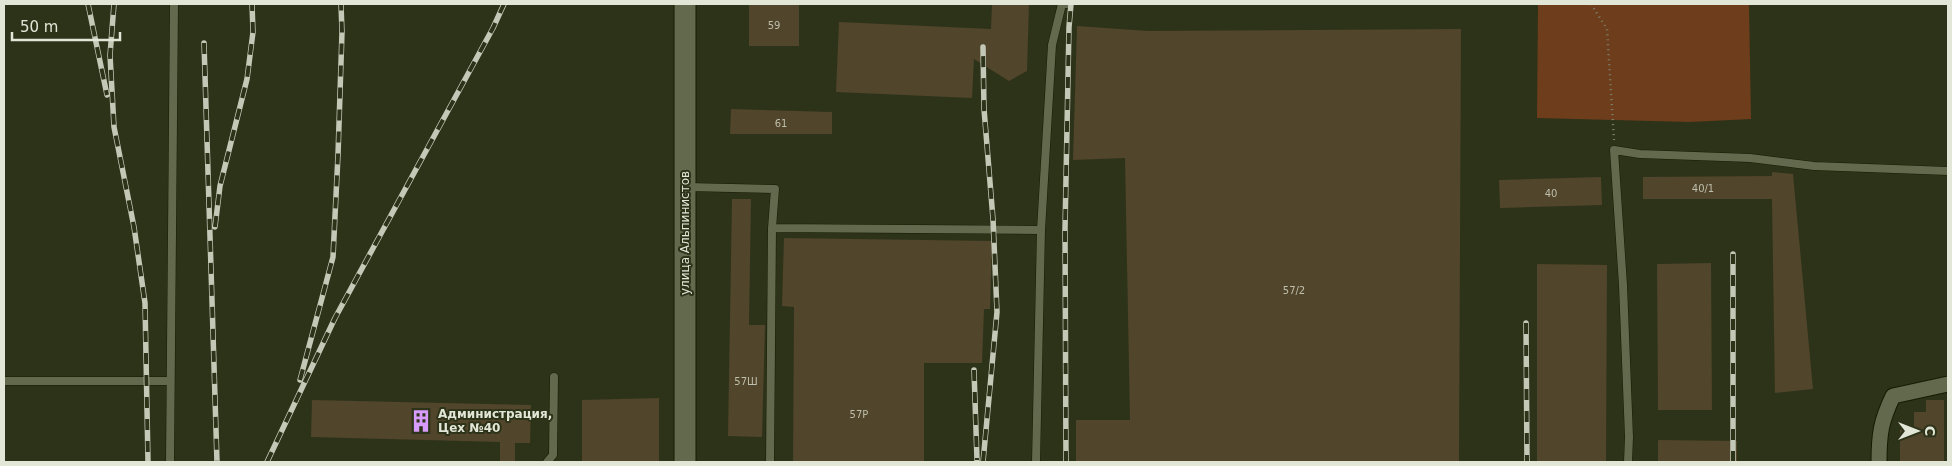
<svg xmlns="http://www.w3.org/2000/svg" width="1952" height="466" font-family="'DejaVu Sans',sans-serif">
  <rect width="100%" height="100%" fill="#2d3319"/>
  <path fill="#6d3d1c" d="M1538,4H1749L1751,119L1690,122L1537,118Z"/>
  <path fill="#51452b" d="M749,4H799V46H749Z
    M992,4H1029L1027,71L1009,81L974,59L972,98L836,92L839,22L991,29Z
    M1077,26L1148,31L1461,29L1459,462H1076V420H1130L1125,158L1073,160Z
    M731,109L832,112V134H730Z
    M1772,172L1793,174L1813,389L1775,393L1772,199H1643V177L1772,176Z
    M1601,177L1602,205L1500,208L1499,180Z
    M732,199H751L749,325H765L762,437L728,436Z
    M784,238L992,241L990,309H984L982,363H924V462H793L794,307L782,306Z
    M1711,263L1712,410H1658L1657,264Z
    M1537,264L1607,265L1606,462H1537Z
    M659,398V462H582V400Z
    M312,400L531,405L530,443H515V462H500V442L311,437Z
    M1926,400H1944V462H1900V430H1914V412H1926Z
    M1658,440L1737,441V462H1658Z"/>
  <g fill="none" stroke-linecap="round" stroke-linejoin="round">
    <defs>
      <path id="lane" d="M687,187L775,189L772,228L770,462
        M772,228L1041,230L1052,45L1062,4H1067
        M4,381H170
        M170,462L174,4
        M547,462L553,455L554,377
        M1036,462L1041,230
        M1628,462L1629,437L1623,285L1614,150L1640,154L1750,158L1814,166L1948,171"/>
      <path id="street" d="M1879,462C1879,434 1881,421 1893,396L1948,384"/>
      <path id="secondary" d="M685,462V4"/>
    </defs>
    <use href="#lane" stroke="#161a02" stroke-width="9"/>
    <use href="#street" stroke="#161a02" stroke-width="17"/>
    <use href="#secondary" stroke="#161a02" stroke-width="23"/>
    <path stroke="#7e846e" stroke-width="2.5" stroke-dasharray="1 4" stroke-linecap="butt" d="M1591,4L1607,29L1614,140"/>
    <use href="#lane" stroke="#62694d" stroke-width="8"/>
    <use href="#street" stroke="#62694d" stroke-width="15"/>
    <use href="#secondary" stroke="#62694d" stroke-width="21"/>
    <defs>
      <path id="rail" d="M88,4L107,95
        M114,4L110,55L114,127L134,227L145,303L148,462
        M204,43L217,462
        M215,227L220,186L247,79L253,32L252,4
        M1526,323L1527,462
        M974,370L977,460
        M300,380L333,257L338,155L342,32L341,4
        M267,462L335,318L493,28L504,4
        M983,462L997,312L993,219L984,109L983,47
        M1066,462L1065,229L1069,27L1071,4
        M1733,462V254"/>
    </defs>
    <use href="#rail" stroke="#c4c9b7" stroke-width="5.5"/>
    <use href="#rail" stroke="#2d3319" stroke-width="4" stroke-dasharray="11" stroke-linecap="butt"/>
  </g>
  <defs>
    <symbol id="building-bare" viewBox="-9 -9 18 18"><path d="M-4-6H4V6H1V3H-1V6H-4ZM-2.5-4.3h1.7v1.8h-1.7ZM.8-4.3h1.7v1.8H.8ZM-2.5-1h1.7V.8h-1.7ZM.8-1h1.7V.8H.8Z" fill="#d79bf9" stroke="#2d3319" stroke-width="2.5" paint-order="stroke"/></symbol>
  </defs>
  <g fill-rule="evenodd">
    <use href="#building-bare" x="405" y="405" width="32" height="32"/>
  </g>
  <g text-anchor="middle" stroke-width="4" stroke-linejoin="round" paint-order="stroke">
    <g font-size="10" fill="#bdbeab">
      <text x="774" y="29">59</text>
      <text x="781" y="127">61</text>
      <text x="1703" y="192">40/1</text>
      <text x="1551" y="197">40</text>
      <text x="1294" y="294">57/2</text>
      <text x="746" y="385">57Ш</text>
      <text x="859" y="418">57Р</text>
    </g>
    <g font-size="12" fill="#e1e6d6" stroke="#2d3319">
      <text transform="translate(685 233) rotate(-90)" y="4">улица Альпинистов</text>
    </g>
    <g font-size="12" font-weight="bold" fill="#e1e6d6" stroke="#2d3319" text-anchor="start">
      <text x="438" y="418">Администрация,<tspan x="438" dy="14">Цех №40</tspan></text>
    </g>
  </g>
  <rect width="1952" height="466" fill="none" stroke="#e1e6d6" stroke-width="10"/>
  <g transform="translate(1917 431) rotate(90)" stroke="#2d3319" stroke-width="4" paint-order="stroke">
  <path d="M0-4L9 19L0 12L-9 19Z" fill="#e1e6d6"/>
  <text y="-8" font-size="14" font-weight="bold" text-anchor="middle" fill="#e1e6d6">С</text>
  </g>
  <path d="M12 32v8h108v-8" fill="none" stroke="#e1e6d6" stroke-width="2.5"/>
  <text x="20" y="32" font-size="15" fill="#e1e6d6" stroke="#2d3319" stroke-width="4" paint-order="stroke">50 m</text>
</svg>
